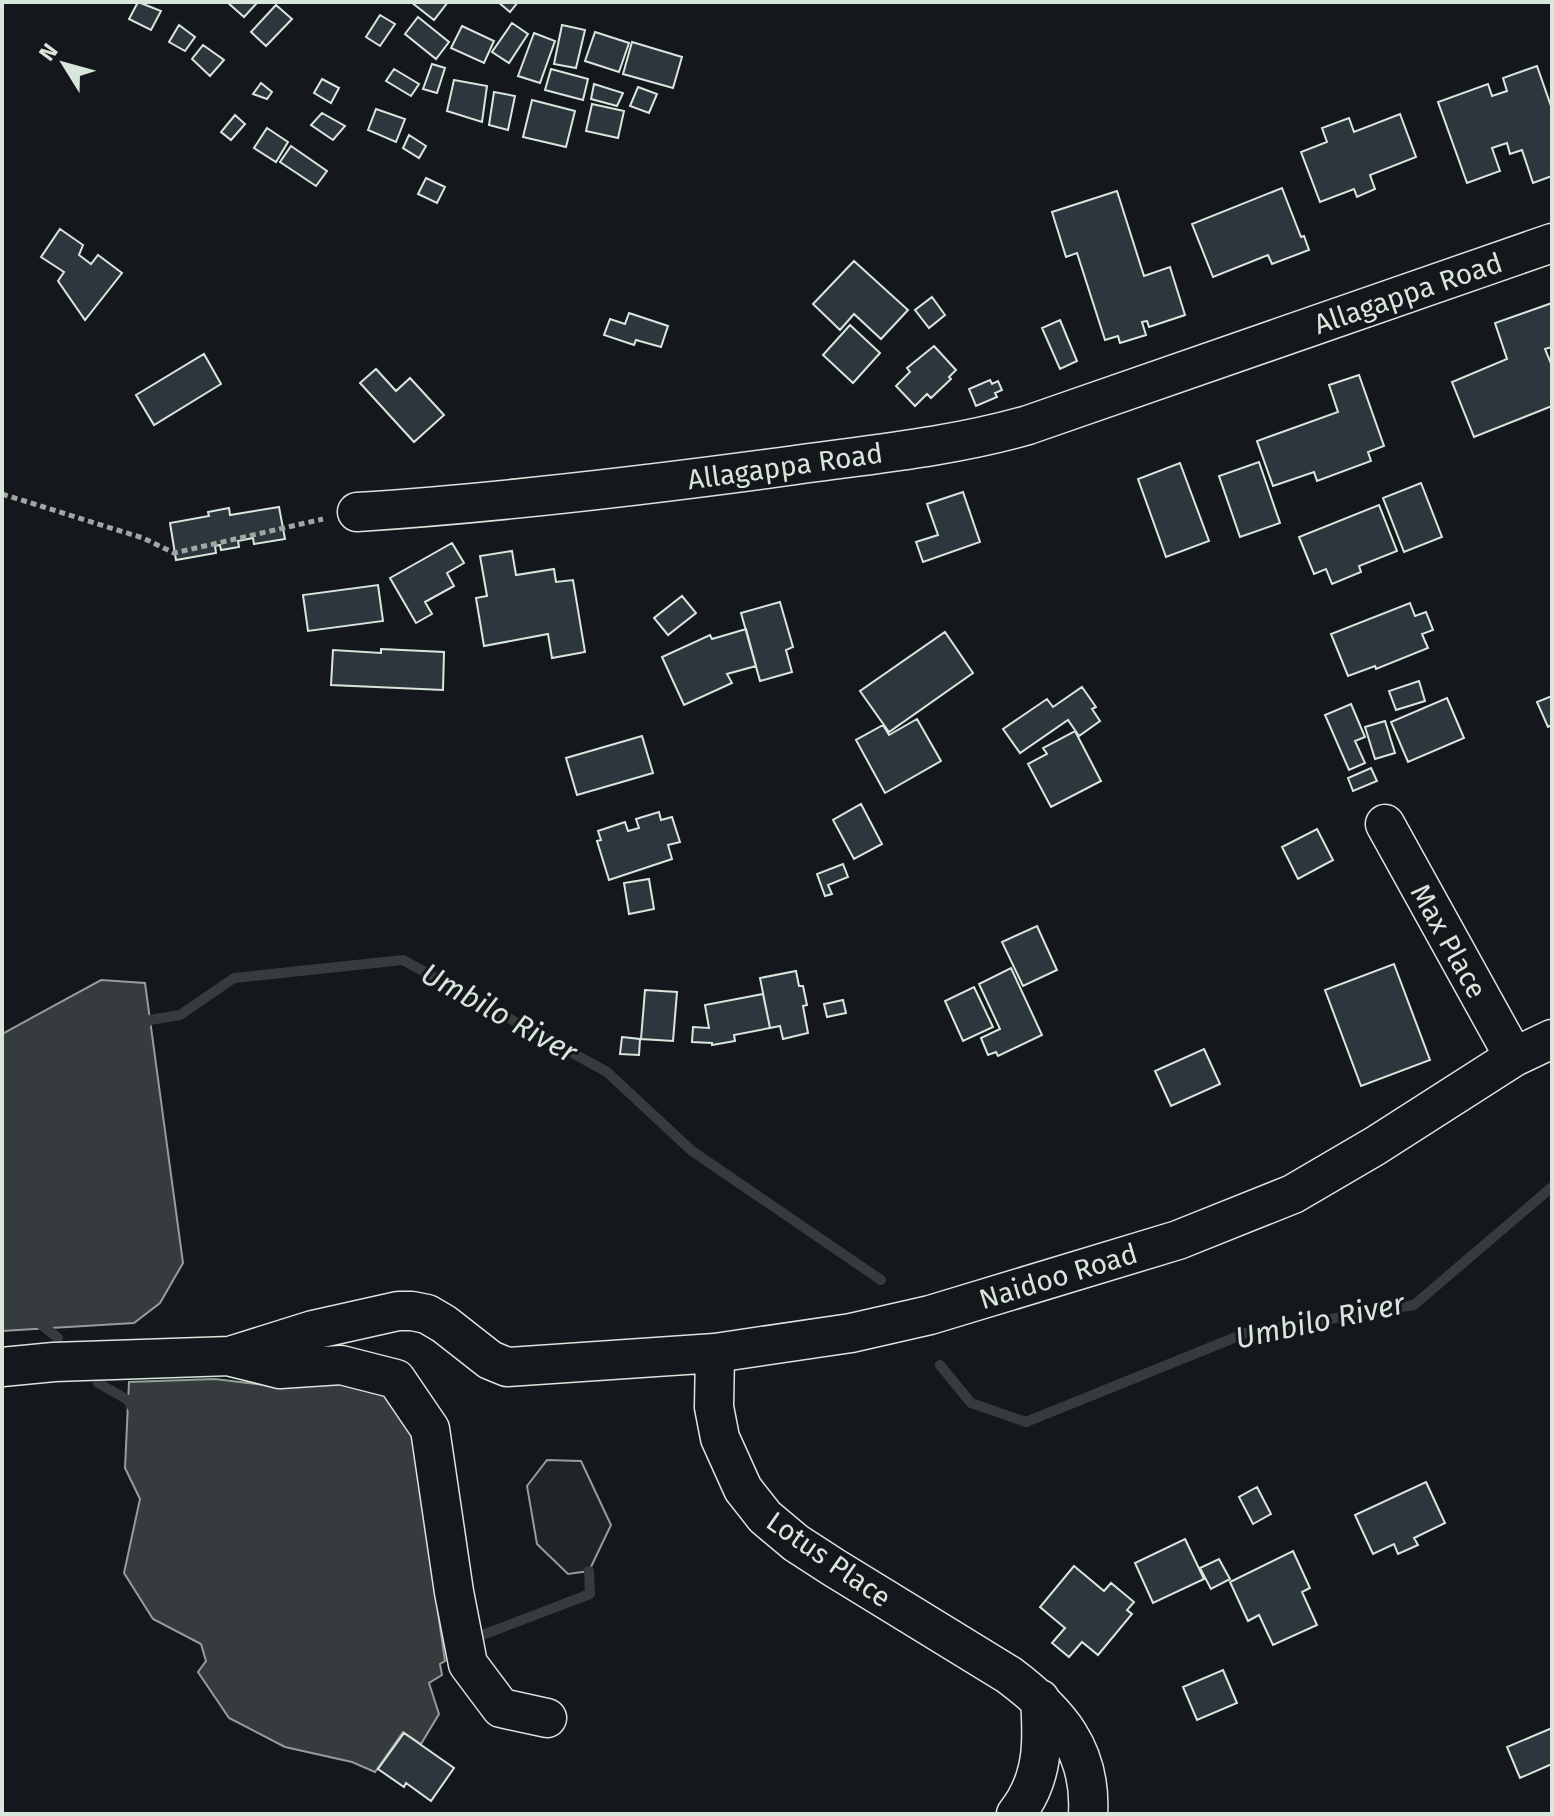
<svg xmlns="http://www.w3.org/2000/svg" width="1554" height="1816" font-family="'Fira Sans',sans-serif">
  <rect width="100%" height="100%" fill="#14181c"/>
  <path fill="#202428" stroke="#939e99" stroke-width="2" d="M547,1460L581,1461L611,1525L589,1571L568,1574L537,1544L527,1486Z"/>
  <path fill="#363b3e" stroke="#939e99" stroke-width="2" d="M101,980L145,983L183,1263L160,1303L134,1323L2,1331V1034Z
    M215,1379L273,1386L362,1382L409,1410L445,1661L440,1664L442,1675L429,1683L439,1714L421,1744L403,1732L375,1772L352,1762L285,1747L229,1718L198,1672L206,1661L201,1644L153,1619L124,1573L140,1499L125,1468L129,1382Z"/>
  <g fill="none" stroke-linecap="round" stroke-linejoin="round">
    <path stroke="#363b3e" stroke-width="10" d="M141,1026L150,1020L180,1015L234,978L403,960L607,1072L692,1151L881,1280
      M38,1322L58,1338
      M940,1365L971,1403L1026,1422L1246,1333L1414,1305L1552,1187
      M98,1383L128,1400L134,1410
      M472,1639L590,1594L589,1571"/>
  </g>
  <path fill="#2c363c" stroke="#d8e6dc" stroke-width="2" d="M138,2L161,11L151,30L129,19Z
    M227,2H253L256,4L244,17Z
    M411,2H448L434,20Z
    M498,2H518L510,12Z
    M276,5L292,19L266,46L251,32Z
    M380,15L395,24L380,46L366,37Z
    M418,17L449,42L436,59L405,34Z
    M512,23L528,34L509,63L492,52Z
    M179,25L195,37L185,51L169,42Z
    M562,25L585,30L576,68L554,64Z
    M462,26L494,41L484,63L451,48Z
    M595,32L629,43L619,72L585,61Z
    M534,33L555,41L540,83L518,76Z
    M632,42L682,57L673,88L623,74Z
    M203,45L224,60L210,76L192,59Z
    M432,64L445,68L437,93L423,89Z
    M1537,66L1552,109V176L1533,183L1522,150L1510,154L1507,143L1492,148L1500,171L1467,183L1438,102L1488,84L1492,96L1507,91L1503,78Z
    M394,69L419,84L411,96L386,81Z
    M551,69L588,79L583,100L545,90Z
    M322,79L339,88L331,103L314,93Z
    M454,80L487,86L482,122L447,111Z
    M261,83L272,92L267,99L253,94Z
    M594,84L623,93L617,106L591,99Z
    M638,87L657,94L649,113L630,106Z
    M494,92L515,96L508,130L489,125Z
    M532,100L575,111L566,147L523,137Z
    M592,104L624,111L618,138L586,131Z
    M376,109L405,119L396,142L368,130Z
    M322,113L345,126L333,140L311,125Z
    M1400,114L1416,157L1370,175L1375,189L1357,197L1354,189L1320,202L1301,152L1327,142L1322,128L1349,118L1354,132Z
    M235,115L245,124L231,140L221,132Z
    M267,128L288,142L276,162L254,148Z
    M409,135L426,146L419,158L403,148Z
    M291,146L327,171L316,186L280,162Z
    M426,178L445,187L437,203L418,194Z
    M1282,188L1301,237L1304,236L1309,250L1272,264L1268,255L1213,277L1192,224Z
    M1117,191L1144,276L1170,267L1185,315L1149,327L1147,321L1142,322L1146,335L1120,343L1118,336L1105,340L1077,253L1066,257L1052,212Z
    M60,229L83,245L79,255L91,264L98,255L122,273L85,320L58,281L64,272L41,257Z
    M854,261L908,310L881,339L854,314L840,330L813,304Z
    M932,297L945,315L929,328L915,310Z
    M1552,303V347L1545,349L1552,366V406L1474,437L1452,382L1507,359L1495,323Z
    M629,313L668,326L661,347L636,340L634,345L604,335L610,319L625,324Z
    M1060,320L1077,361L1060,369L1042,328Z
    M850,325L880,353L853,383L823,355Z
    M934,346L956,370L949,377L951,379L931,398L927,394L915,406L896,386L910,372L907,368Z
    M204,354L221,384L154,425L136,395Z
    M376,369L396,391L410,378L444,415L414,442L360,383Z
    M1359,375L1384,446L1368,452L1371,461L1317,481L1314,472L1273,486L1257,441L1338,412L1329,385Z
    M990,380L992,384L998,381L1002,390L995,393L997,397L976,406L969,389Z
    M1259,462L1280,523L1240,537L1219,476Z
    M1180,463L1209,541L1166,557L1138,479Z
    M1421,483L1442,537L1404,552L1383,498Z
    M963,492L980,542L923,562L916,542L938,535L927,504Z
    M1379,505L1397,551L1359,566L1361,572L1332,584L1326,569L1314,574L1299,537Z
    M279,507L285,539L254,544L253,538L238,541L239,547L221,550L220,545L215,546L216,553L176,560L170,523L209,516L208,512L229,508L230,515Z
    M452,543L464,563L447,573L454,586L425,602L432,614L416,623L390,578Z
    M512,551L516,575L554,569L556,582L573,580L585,652L552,658L548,634L484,646L476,598L487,596L480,556Z
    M378,585L383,621L308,631L303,595Z
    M682,596L696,613L668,635L654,618Z
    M780,602L793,647L786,650L792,672L760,681L741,613Z
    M1410,603L1415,616L1426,612L1433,630L1422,634L1428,648L1376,669L1375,666L1348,676L1331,634Z
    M746,629L756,666L727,674L732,683L684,705L662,657L710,635L712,639Z
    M945,632L973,673L889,732L860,691Z
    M381,649L444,652L443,690L331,685L333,650L381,653Z
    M1419,681L1425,701L1396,710L1389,691Z
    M1082,687L1096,707L1092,709L1100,721L1079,736L1068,720L1020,753L1003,729L1047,699L1053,707Z
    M1552,696V725L1548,727L1537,702Z
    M1447,698L1464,738L1408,762L1391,722Z
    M1351,704L1365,737L1355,741L1365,763L1349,770L1325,715Z
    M917,719L941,761L885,793L856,740L883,725L889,735Z
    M1385,721L1395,753L1375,759L1365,727Z
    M1075,731L1101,781L1051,807L1028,764L1047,754L1043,748Z
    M642,736L653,773L577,795L566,758Z
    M1371,768L1377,781L1353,791L1348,778Z
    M861,804L882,844L854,859L833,820Z
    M659,812L661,820L672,817L680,842L668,845L672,859L609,880L597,841L601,840L598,831L625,822L628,831L639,828L636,819Z
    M1317,829L1333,860L1298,879L1282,847Z
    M843,864L848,877L828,885L832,894L825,896L817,874Z
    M649,879L654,909L629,914L624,883Z
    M1037,926L1057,970L1023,986L1002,942Z
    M1394,964L1430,1060L1361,1086L1325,990Z
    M1011,968L1042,1035L998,1056L996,1052L988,1055L981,1038L1000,1029L979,984Z
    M796,971L799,986H803L807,1005L803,1006L808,1033L783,1039L780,1026L770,1028L760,978Z
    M974,987L993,1027L963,1041L945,1001Z
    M645,990L677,992L673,1041L641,1039Z
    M763,994L770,1028L734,1035L735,1041L712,1045V1043L692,1042L693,1027L709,1028L705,1005Z
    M843,1000L846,1013L827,1017L824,1004Z
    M622,1037L640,1039L639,1055L620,1054Z
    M1204,1049L1220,1084L1171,1106L1155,1071Z
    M1426,1482L1445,1523L1414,1538L1418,1545L1398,1554L1394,1544L1373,1554L1355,1515Z
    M1257,1487L1271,1514L1253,1524L1239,1497Z
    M1185,1539L1204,1579L1153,1603L1135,1563Z
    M1293,1551L1310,1588L1302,1592L1317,1625L1273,1645L1259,1615L1248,1621L1230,1582Z
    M1219,1559L1230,1579L1211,1589L1200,1568Z
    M1074,1566L1104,1591L1111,1583L1134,1602L1127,1610L1132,1614L1098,1655L1082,1642L1069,1657L1052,1643L1065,1628L1040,1607Z
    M1223,1670L1237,1703L1197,1720L1183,1687Z
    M1552,1728V1764L1520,1778L1507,1747Z
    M404,1733L454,1768L431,1801L406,1783L404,1787L378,1769Z"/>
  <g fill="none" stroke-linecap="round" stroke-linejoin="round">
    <defs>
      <path id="minor" d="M357,512C499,503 640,486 781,467C864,455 948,448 1028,425L1552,243
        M1385,824L1514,1057
        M715,1353L714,1407L720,1438L743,1489L765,1517L796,1543L833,1567L1009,1675C1057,1711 1092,1749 1088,1814
        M232,1357L280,1369L341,1365L396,1379L430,1429L454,1592L468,1664L501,1708L547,1718
        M2,1367L54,1362L230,1356L313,1330L398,1311H412L427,1314L444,1324L490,1360L507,1367L715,1353L851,1333L930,1315L1178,1240L1293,1194L1375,1146L1514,1057L1552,1039
        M1016,1814C1044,1779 1043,1741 1040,1699"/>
    </defs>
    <use href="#minor" stroke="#d8e6dc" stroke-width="41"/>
    <path stroke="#9da8a2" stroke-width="5" stroke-dasharray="6 4" stroke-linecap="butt" d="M2,494L143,538L174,553L323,519"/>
    <use href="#minor" stroke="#14181c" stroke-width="38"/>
  </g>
  <g text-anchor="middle" stroke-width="6" stroke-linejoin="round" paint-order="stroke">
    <g font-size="28" fill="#d8e6dc" stroke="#14181c">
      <text transform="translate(1408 293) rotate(-19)" y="10">Allagappa Road</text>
      <text transform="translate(785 466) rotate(-8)" y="10">Allagappa Road</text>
      <text transform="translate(1449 941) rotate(61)" y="10">Max Place</text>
      <text transform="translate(1058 1276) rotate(-17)" y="10">Naidoo Road</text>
      <text transform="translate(829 1559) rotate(35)" y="10">Lotus Place</text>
    </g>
    <g font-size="30" font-style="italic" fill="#d8e6dc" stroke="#14181c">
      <text transform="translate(499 1013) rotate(29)" y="10">Umbilo River</text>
      <text transform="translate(1320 1321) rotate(-12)" y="10">Umbilo River</text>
    </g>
  </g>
  <rect width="1554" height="1816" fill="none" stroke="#d8e6dc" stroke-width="8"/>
  <g transform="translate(64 64) rotate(307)" stroke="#14181c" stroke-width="6" paint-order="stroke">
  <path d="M0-6L14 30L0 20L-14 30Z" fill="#d8e6dc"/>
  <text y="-12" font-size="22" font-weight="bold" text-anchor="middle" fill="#d8e6dc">N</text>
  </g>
</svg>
